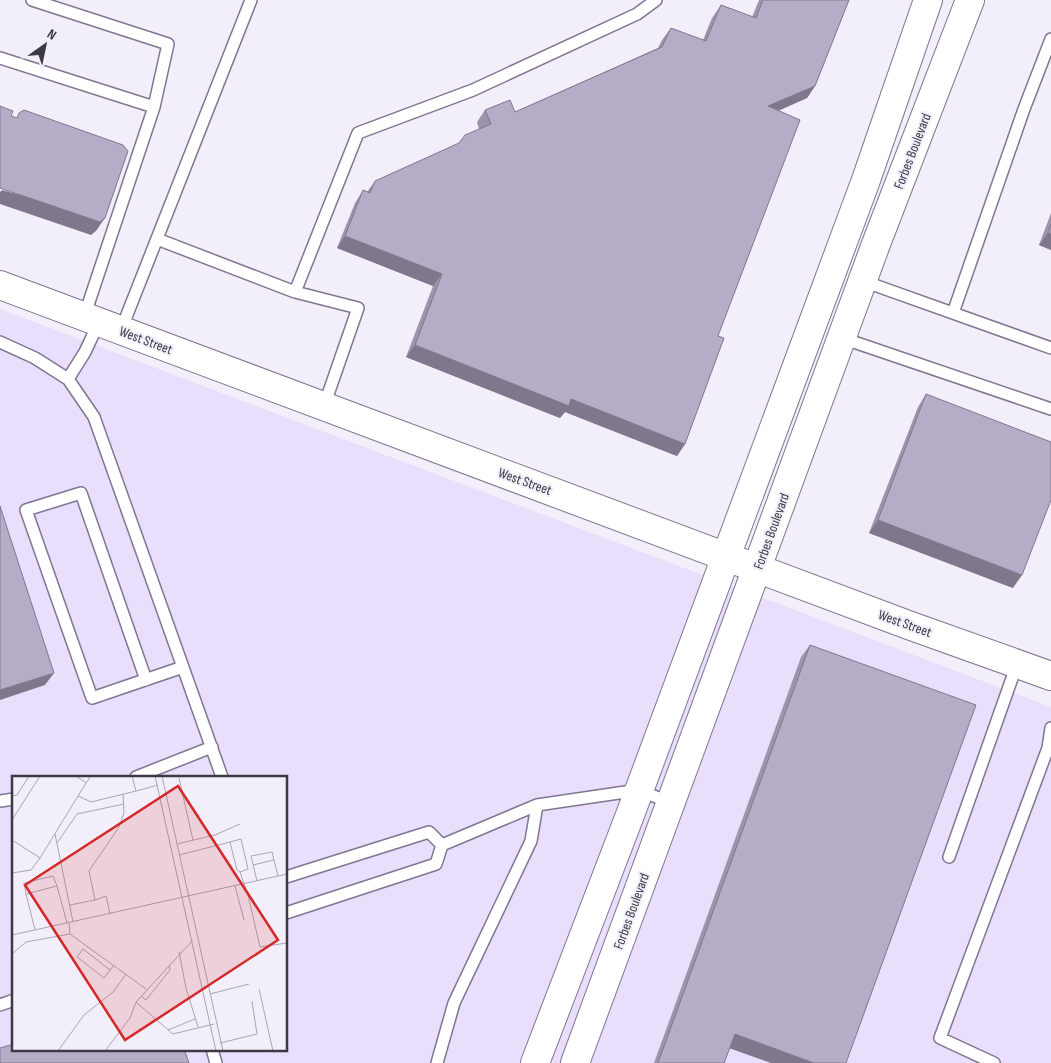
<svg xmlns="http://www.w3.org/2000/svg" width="1051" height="1063" font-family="'Sofia Sans Condensed',sans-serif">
  <rect width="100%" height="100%" fill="#f2eefa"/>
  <path fill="#e9defc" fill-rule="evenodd" d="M0,309L1051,707V1063H0ZM14,777H286V1049H14Z"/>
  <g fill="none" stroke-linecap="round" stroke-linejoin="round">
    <defs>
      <path id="service" d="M32,0L168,44L154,107
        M0,58L154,107L84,317
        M157,239L295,292L358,133L473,90L637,14L656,0
        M863,281L1051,348
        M295,292L358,308L324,406
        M953,313L1024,109L1051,39
        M99,322L85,352L68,379L94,417L222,777
        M121,330L251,0
        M842,338L1051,409
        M0,342L35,358L68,379
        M146,680L81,493L26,510L92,698L183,667
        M136,777L212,747
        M0,801L14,799
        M949,857L1017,664
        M286,877L429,832L442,845L537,805L639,790L671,803
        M286,913L436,864L442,845
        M0,1005L14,1000
        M212,1049L216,1063
        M437,1063L454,1003L531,841L537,805
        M994,1063L940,1038L1048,748L1051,728"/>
      <path id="tertiary" d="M0,285L911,626L1051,676
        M535,1063L630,815L866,180L928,0
        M575,1063L876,244L970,0"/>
    </defs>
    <use href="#service" stroke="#807691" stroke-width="14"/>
    <use href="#tertiary" stroke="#807691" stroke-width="30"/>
    <use href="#service" stroke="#fff" stroke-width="11"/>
    <use href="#tertiary" stroke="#fff" stroke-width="28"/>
  </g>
  <path fill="#9d94ac" d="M759,0H849L815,86L807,98L778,111L718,336L685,444L677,456L565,412L560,418L406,357L433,286L337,248L355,203L363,190L367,192L375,181L459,144L479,129L477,122L485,110L515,112L658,48L662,40L671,28L703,40L712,18L721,5L752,17Z
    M1051,213V250L1039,245Z
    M926,394L1013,588L869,533L918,407Z
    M810,645L730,1048L724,1063H654L801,657Z"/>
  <path fill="#7f788c" d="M815,86L807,98L759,119L768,106Z
    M2,190L105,218L96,231L91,235L0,204V192Z
    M1048,233L1051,234V250L1039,245Z
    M345,236L442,274L433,286L337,248Z
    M415,345L571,399L685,444L677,456L565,412L560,418L406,357Z
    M878,520L1022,575L1013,588L869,533Z
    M54,673L45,685L0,700V690Z
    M735,1034L814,1063H771L726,1047Z"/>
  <path fill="#b6acc8" stroke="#7f788c" d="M763,0H849L815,86L768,106L800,120L718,336L724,338L685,444L571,399L569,406L415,345L442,274L345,236L363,190L370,193L375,181L459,143L465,135L491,124L485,110L510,100L515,112L662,47L671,28L706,41L721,5L756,18Z
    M0,106L13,111L11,116L17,118L19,113L24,110L123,145L128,151L105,218L100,222L0,188Z
    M1051,224V234L1048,233Z
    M926,394L1051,442V500L1022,575L878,520Z
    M0,506L54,673L0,690Z
    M810,645L976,705L846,1063H814L735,1034L724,1063H658Z
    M14,1044V1049H184L189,1063H0V1048Z"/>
  <g text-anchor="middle" stroke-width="4" stroke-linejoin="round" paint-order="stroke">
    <g font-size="14" fill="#3c3844" stroke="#f2eefa">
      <text transform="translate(912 151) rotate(-69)" y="5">Forbes Boulevard</text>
      <text transform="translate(146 340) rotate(21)" y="5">West Street</text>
      <text transform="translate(525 481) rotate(20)" y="5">West Street</text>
      <text transform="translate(771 531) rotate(-70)" y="5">Forbes Boulevard</text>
      <text transform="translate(905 623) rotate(20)" y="5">West Street</text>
      <text transform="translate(631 911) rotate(-70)" y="5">Forbes Boulevard</text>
    </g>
  </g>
  <g transform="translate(12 776)">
    <rect width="275" height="275" fill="#f2eefa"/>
    <path fill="none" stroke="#a9a5b1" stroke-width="1" d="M64,0L74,7L79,0M120,0L124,15L146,9M143,0L204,275M150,0L211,275M167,2L181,64M0,20L5,19L17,0M66,20L79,26L124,15M0,44L28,0M43,58L61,146M0,64L28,82L74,7M218,66L229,63L236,93L228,96M45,67L65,38L112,28M165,68L203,59L228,48M167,79L218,66L225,94L228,96L236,119L248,171L275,167M241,89L262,84M0,97L19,94L28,82M245,105L239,80L260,76L266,100M223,110L232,144M14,118L12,107L41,100L45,110M83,124L94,120L98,138M58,129L83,124L77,95L107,51L112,37L111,18M57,147L58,158L134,213M23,154L14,118L45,110L55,147M0,159L275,98M167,176L174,212L186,251M0,178L14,166L58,158M98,194L71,173L65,181L92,202L102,189M247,213L261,275M198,218L237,208M129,220L134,224L158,194L157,190M124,226L161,258L202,248M156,254L183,243M208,267L245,258L240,225M46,275L72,239L101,216L114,198M93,275L118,242L124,226L181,164"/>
    <path fill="#d62828" fill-opacity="0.15" stroke="#d62828" stroke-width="2.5" d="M166,10L266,164L113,264L13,109Z"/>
    <rect width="275" height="275" fill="none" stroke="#3c3844" stroke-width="2.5"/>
  </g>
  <g transform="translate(45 45) rotate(33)" stroke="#f2eefa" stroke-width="4" paint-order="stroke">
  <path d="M0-4L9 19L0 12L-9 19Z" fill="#3c3844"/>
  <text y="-8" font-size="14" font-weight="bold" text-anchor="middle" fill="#3c3844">N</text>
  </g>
</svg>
